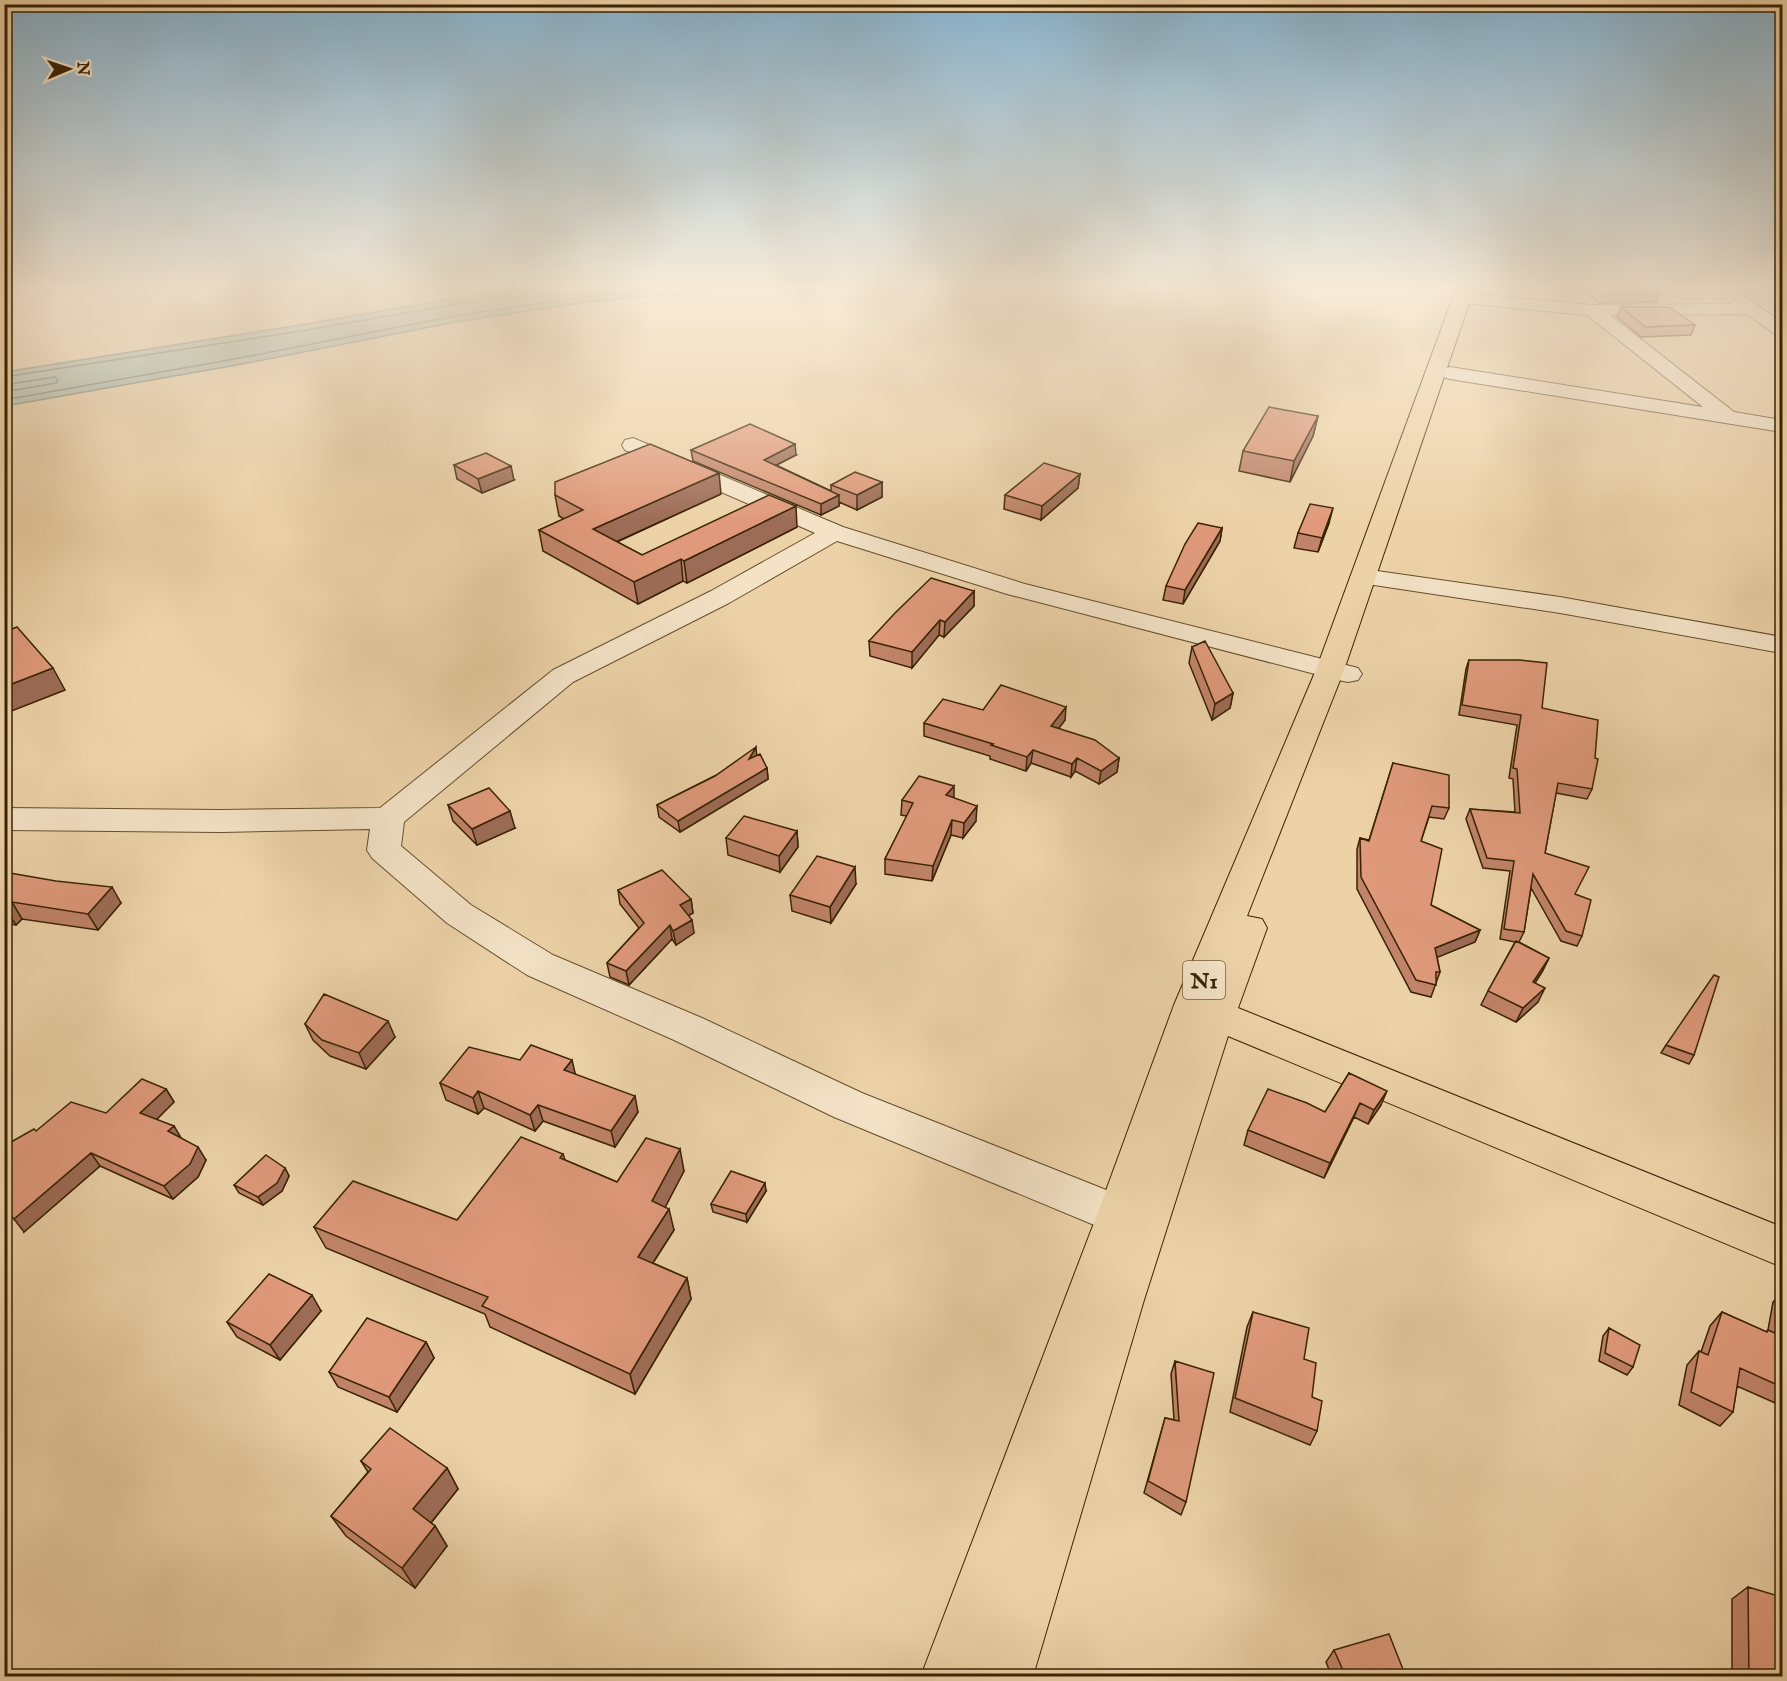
<svg xmlns="http://www.w3.org/2000/svg" width="1787" height="1681" font-family="'IM FELL English',serif">
  <rect width="100%" height="100%" fill="#edd2a8"/>
  <filter id="stains"><feTurbulence type="fractalNoise" baseFrequency=".00333" numOctaves="4"/><feColorMatrix values="0 0 0 0 .2 0 0 0 0 .09 0 0 0 0 .02 0 0 0 .5 -.17"/></filter>
  <radialGradient id="worn" r=".72"><stop offset=".6" stop-color="#630" stop-opacity="0"/><stop offset="1" stop-color="#630" stop-opacity=".3"/></radialGradient>
  <path fill="#9bb6af" stroke="#747b6a" stroke-width="1.5" d="M526,286H747L581,303L456,322L242,364L5,406V372L300,325Z"/>
  <g fill="none" stroke-linecap="round" stroke-linejoin="round">
    <path stroke="#6a6c59" stroke-width="1.5" d="M524,286L522,295L525,298L618,286
      M4,377L301,331L510,295L515,291L516,286
      M4,385L55,377L58,380L56,383L4,392
      M4,400L240,358L455,316L580,297L690,286"/>
    <defs>
      <path id="minor" d="M1709,286H1729L1782,322V335L1775,334L1747,314L1610,315L1734,412L1782,420V432L1450,379L1443,377L1440,373L1443,369L1450,367L1703,407L1587,315L1473,304L1467,303L1464,299L1467,295L1473,294L1592,305L1732,304Z
        M633,438L843,527L1025,584L1358,668L1362,674L1358,680L1348,682L1338,680L1007,594L837,541L729,603L573,682L404,822L401,846L471,905L553,955L702,1018L862,1093L1134,1201L1141,1215L1134,1229L1119,1234L1104,1229L834,1117L674,1040L527,975L447,923L372,858L367,850L370,829L221,832L4,830V808L221,810L380,808L553,670L711,591L815,533L625,450L622,445L625,440Z
        M1363,569L1560,597L1782,637V653L1560,613L1354,582L1350,577L1354,572Z"/>
      <path id="major" d="M1457,286H1475L1344,670L1247,916L1262,919L1267,928L1238,1008L1782,1227V1267L1228,1036L1144,1300L1033,1676H921L1097,1215L1174,1005L1316,670Z"/>
    </defs>
    <use href="#minor" stroke="#664f2c" stroke-width="2"/>
    <use href="#major" stroke="#392303" stroke-width="2"/>
    <use href="#minor" fill="#f3e2c6" fill-rule="evenodd"/>
    <use href="#major" fill="#edd2a8" fill-rule="evenodd"/>
  </g>
  <path fill="#c1846a" stroke="#392303" stroke-width="1.5" d="M1579,286H1650L1660,293L1657,302L1599,303Z
    M1621,307L1695,325L1691,335L1641,337L1617,317Z
    M1318,416L1313,436L1290,482L1239,471L1243,451Z
    M691,450L796,455L776,465L831,491V485L882,482V497L857,510L839,502V506L821,515L693,461Z
    M454,465L514,480L482,493L457,479Z
    M1080,474L1078,488L1041,520L1004,509L1005,495Z
    M721,494L617,542L642,555L797,527L687,583L683,581L638,604L543,551L539,530L564,519L559,516L555,495Z
    M1329,523L1318,552L1294,548L1298,533Z
    M1222,528L1220,541L1183,604L1163,600L1166,586Z
    M974,591V606L944,637L939,635L912,668L870,656L869,641Z
    M1192,647L1233,693L1230,708L1212,720L1189,663Z
    M1469,660L1542,708L1592,789L1587,799L1556,793L1545,853L1575,894L1582,936L1577,946L1561,941L1531,888L1524,932L1519,942L1549,958L1542,972L1535,983L1538,1002L1516,1022L1481,1005L1488,991L1515,942L1500,939L1510,871L1483,868L1466,819L1470,809L1515,812L1513,779L1509,778L1517,725L1459,715L1466,669Z
    M983,710L1065,720L1058,729L1119,758L1117,772L1099,784L1075,771L1071,777L1031,763L1026,771L990,759V756L924,736V723Z
    M756,755L767,768L768,779L680,832L659,817L657,805Z
    M1393,763L1449,808L1444,819L1429,817L1421,841L1431,905L1480,930L1475,942L1437,957L1440,972L1431,997L1411,992L1357,889V849L1360,838L1369,840Z
    M954,798L976,821L963,838L951,835L932,881L885,874V859L907,816L901,815L902,800Z
    M448,805L515,828L477,845L453,821Z
    M797,831L798,847L780,872L728,855L726,838Z
    M4,872L121,903L98,930L22,919L16,925L4,923Z
    M856,884L831,923L792,911L790,895Z
    M618,890L691,899L693,913L689,915L694,933L676,945L672,939L629,985L610,977L607,963L639,928L620,904Z
    M1782,992V1005L1778,998Z
    M305,1024L395,1037L366,1069L330,1056L313,1040Z
    M1666,1045L1694,1055L1689,1064L1661,1053Z
    M520,1060L575,1074L638,1112L615,1147L543,1121L535,1131L484,1108L478,1114L446,1100L440,1083Z
    M1349,1073L1381,1105L1368,1124L1354,1117L1324,1178L1244,1145L1248,1130L1325,1112Z
    M166,1089L174,1102L156,1120L174,1126L181,1138L206,1160L198,1177L173,1199L100,1166L24,1232L36,1131L106,1113Z
    M563,1154L565,1160L617,1182L684,1171L665,1207L674,1230L653,1263L687,1278L691,1299L635,1394L490,1327L485,1314L326,1248L314,1227L457,1220Z
    M285,1168L289,1176L282,1191L263,1205L239,1193L234,1185Z
    M766,1191L747,1222L713,1212L711,1204Z
    M1782,1292V1406L1737,1386L1733,1412L1720,1426L1679,1405L1687,1365L1699,1351L1701,1352L1710,1326L1722,1312L1766,1332L1768,1330L1773,1302Z
    M321,1311L280,1360L237,1337L227,1322Z
    M1253,1312L1304,1359L1312,1397L1317,1431L1310,1445L1230,1412L1247,1327Z
    M1609,1328L1633,1367L1627,1375L1599,1361L1603,1336Z
    M426,1342L434,1358L397,1412L338,1387L329,1372Z
    M1175,1361L1186,1502L1181,1515L1144,1493L1165,1418L1174,1420L1171,1374Z
    M361,1461L447,1468L458,1489L431,1523L435,1526L447,1546L415,1588L346,1536L331,1516L368,1472Z
    M1748,1587L1782,1677H1732V1599Z
    M1334,1650L1406,1677H1332L1326,1662Z"/>
  <path fill="#9d6c56" stroke="#392303" stroke-width="1.5" d="M1318,416L1313,436L1290,482L1294,461Z
    M795,444L796,455L765,471L764,460Z
    M511,466L514,480L482,493L478,479Z
    M719,473L721,494L596,551L593,529Z
    M1080,474L1078,488L1041,520L1042,506Z
    M882,482V497L857,510V495Z
    M839,495V506L821,515V504Z
    M796,506L797,527L687,583L684,561Z
    M1333,508L1329,523L1318,552L1322,538Z
    M1222,528L1220,541L1183,604L1185,590Z
    M681,559L683,581L638,604L634,582Z
    M974,591V606L944,637L945,622Z
    M940,620L939,635L912,668V652Z
    M53,668L65,690L4,714V687Z
    M1233,693L1230,708L1212,720L1215,704Z
    M1066,707L1065,720L1050,740L1051,726Z
    M756,747L757,759H749Z
    M1033,750L1031,763L1026,771L1027,757Z
    M1077,758L1075,771L1071,777L1072,764Z
    M1119,758L1117,772L1099,784L1101,771Z
    M767,768L768,779L680,832L678,821Z
    M954,786V801L946,795Z
    M977,806L976,821L963,838L964,823Z
    M510,811L515,828L477,845L472,829Z
    M952,820L951,835L932,881L933,866Z
    M797,831L798,847L780,872L779,856Z
    M855,867L856,884L831,923L830,907Z
    M112,887L121,903L98,930L88,914Z
    M691,899L693,913L682,919L680,905Z
    M12,902L22,919L16,925L5,909Z
    M692,920L694,933L676,945L673,931Z
    M670,925L672,939L629,985L626,971Z
    M1480,930L1475,942L1431,960L1435,948Z
    M1549,958L1542,972L1526,996L1533,982Z
    M1545,988L1538,1002L1516,1022L1523,1008Z
    M388,1021L395,1037L366,1069L359,1053Z
    M572,1060L576,1077L564,1070Z
    M166,1089L174,1102L149,1127L140,1113Z
    M478,1091L484,1108L478,1114L473,1098Z
    M1387,1091L1381,1105L1368,1124L1374,1110Z
    M635,1096L638,1112L615,1147L611,1131Z
    M1360,1103L1354,1117L1324,1178L1330,1163Z
    M538,1105L543,1121L535,1131L530,1115Z
    M174,1126L182,1140L168,1131Z
    M198,1147L206,1160L198,1177L173,1199L164,1186Z
    M680,1149L684,1171L657,1223L652,1201Z
    M91,1153L100,1166L24,1232L14,1219Z
    M285,1168L289,1176L282,1191L263,1205L258,1197Z
    M765,1183L766,1191L747,1222L746,1214Z
    M669,1209L674,1230L643,1278L638,1257Z
    M687,1278L691,1299L635,1394L630,1374Z
    M312,1295L321,1311L280,1360L270,1345Z
    M426,1342L434,1358L397,1412L389,1397Z
    M447,1468L458,1489L425,1530L413,1509Z
    M435,1526L447,1546L415,1588L402,1568Z"/>
  <path fill="#e09a7b" stroke="#392303" stroke-width="1.5" d="M1593,286H1650L1660,293H1603Z
    M1621,307H1669L1695,325L1645,327Z
    M1269,407L1318,416L1294,461L1243,451Z
    M750,424L795,444L764,460L839,495L821,504L691,450Z
    M650,444L719,473L593,529L642,555L769,495L796,506L684,561L681,559L634,582L539,530L583,510L555,495V482Z
    M486,453L511,466L478,479L454,465Z
    M1044,463L1080,474L1042,506L1005,495Z
    M855,472L882,482L857,495L831,485Z
    M1310,504L1333,508L1322,538L1298,533Z
    M1198,523L1222,528L1185,590L1166,586L1185,544Z
    M931,578L974,591L945,622L940,620L912,652L869,641L895,613Z
    M17,627L53,668L4,687V632Z
    M1205,641L1233,693L1215,704L1192,647Z
    M1469,660H1520L1547,663L1542,708L1598,720L1595,758L1598,759L1592,789L1558,783L1545,853L1589,867L1575,894L1591,900L1582,936L1566,931L1533,874L1524,932L1504,929L1514,861L1487,858L1470,809L1520,813L1517,769L1513,768L1521,715L1462,705Z
    M1001,685L1066,707L1051,726L1095,740L1119,758L1101,771L1077,758L1072,764L1033,750L1027,757L991,745L993,744L924,723L943,699L983,710Z
    M756,747L749,759L760,754L767,768L678,821L657,805L715,776Z
    M1393,763L1449,775V808L1432,806L1421,841L1442,849L1431,905L1480,930L1435,948L1440,972H1436V985L1416,980L1361,877L1360,838L1369,841Z
    M919,776L954,786L946,795L977,806L964,823L952,820L933,866L885,859L913,803L902,800Z
    M489,788L510,811L472,829L448,805Z
    M744,816L797,831L779,856L726,838Z
    M817,856L855,867L830,907L790,895Z
    M662,870L691,899L680,905L692,920L673,931L670,925L626,971L607,963L644,923L618,890Z
    M4,872L56,881L112,887L88,914L12,902L5,909H4Z
    M1516,941L1549,958L1533,982L1545,988L1523,1008L1488,991Z
    M1714,975L1719,977L1694,1055L1666,1045Z
    M324,994L388,1021L359,1053L322,1040L305,1024Z
    M531,1045L572,1060L564,1070L635,1096L611,1131L538,1105L530,1115L478,1091L473,1098L440,1083L469,1047L520,1060Z
    M1349,1073L1387,1091L1374,1110L1360,1103L1330,1163L1248,1130L1268,1089L1307,1103L1325,1112Z
    M142,1079L166,1089L140,1113L174,1126L168,1131L198,1147L190,1164L164,1186L91,1153L14,1219L4,1207V1146L34,1129L36,1131L71,1102L106,1113Z
    M521,1137L563,1154L560,1158L617,1182L646,1138L680,1149L652,1201L669,1209L638,1257L687,1278L630,1374L482,1306L488,1297L314,1227L353,1181L457,1220Z
    M266,1155L285,1168L277,1183L258,1197L234,1185Z
    M731,1171L765,1183L746,1214L711,1204Z
    M269,1274L312,1295L270,1345L227,1322Z
    M1782,1307V1387L1740,1368L1733,1412L1691,1392L1699,1351L1708,1355L1722,1312L1767,1332L1768,1330L1777,1334Z
    M1253,1312L1309,1328L1304,1359L1316,1363L1312,1397L1322,1401L1317,1431L1235,1398Z
    M367,1318L426,1342L389,1397L329,1372Z
    M1609,1328L1640,1345L1633,1367L1605,1353Z
    M1175,1361L1214,1373L1186,1502L1148,1481L1165,1418L1179,1421Z
    M390,1428L447,1468L413,1509L435,1526L402,1568L331,1516L371,1469L361,1461Z
    M1748,1587L1782,1597V1677H1749Z
    M1389,1634L1406,1677H1346L1334,1650Z"/>
  <linearGradient id="sky" x2="0" y2="1"><stop stop-color="#89b5d1"/><stop offset="0.55" stop-color="#f7ebd8"/><stop offset="1" stop-color="#f7ebd8" stop-opacity="0"/></linearGradient>
  <rect width="1787" height="521" fill="url(#sky)"/>
  <g text-anchor="middle" stroke-width="6" stroke-linejoin="round" paint-order="stroke">
    <rect fill="#f3e2c6" stroke="#715c3e" stroke-width="1.5" x="1183" y="961" width="42" height="38" rx="4.5"/>
    <g font-size="22" font-weight="bold" fill="#392303">
      <text x="1204" y="988">N1</text>
    </g>
  </g>
  <rect width="1787" height="1681" fill="none" stroke="#edd2a8" stroke-width="24"/>
  <rect x="6" y="6" width="1775" height="1669" fill="none" stroke="#392303" stroke-width="3"/>
  <rect x="12" y="12" width="1763" height="1657" fill="none" stroke="#392303" stroke-width="1.5"/>
  <g transform="translate(69 69) rotate(88)" stroke="#f3e2c6" stroke-width="4.5" paint-order="stroke">
  <path d="M0-4.5L10 22L0 15L-10 22Z" fill="#392303"/>
  <text y="-9" font-size="16" font-weight="bold" text-anchor="middle" fill="#392303">N</text>
  </g>
  <rect width="100%" height="100%" filter="url(#stains)"/>
  <rect width="100%" height="100%" fill="url(#worn)"/>
</svg>
